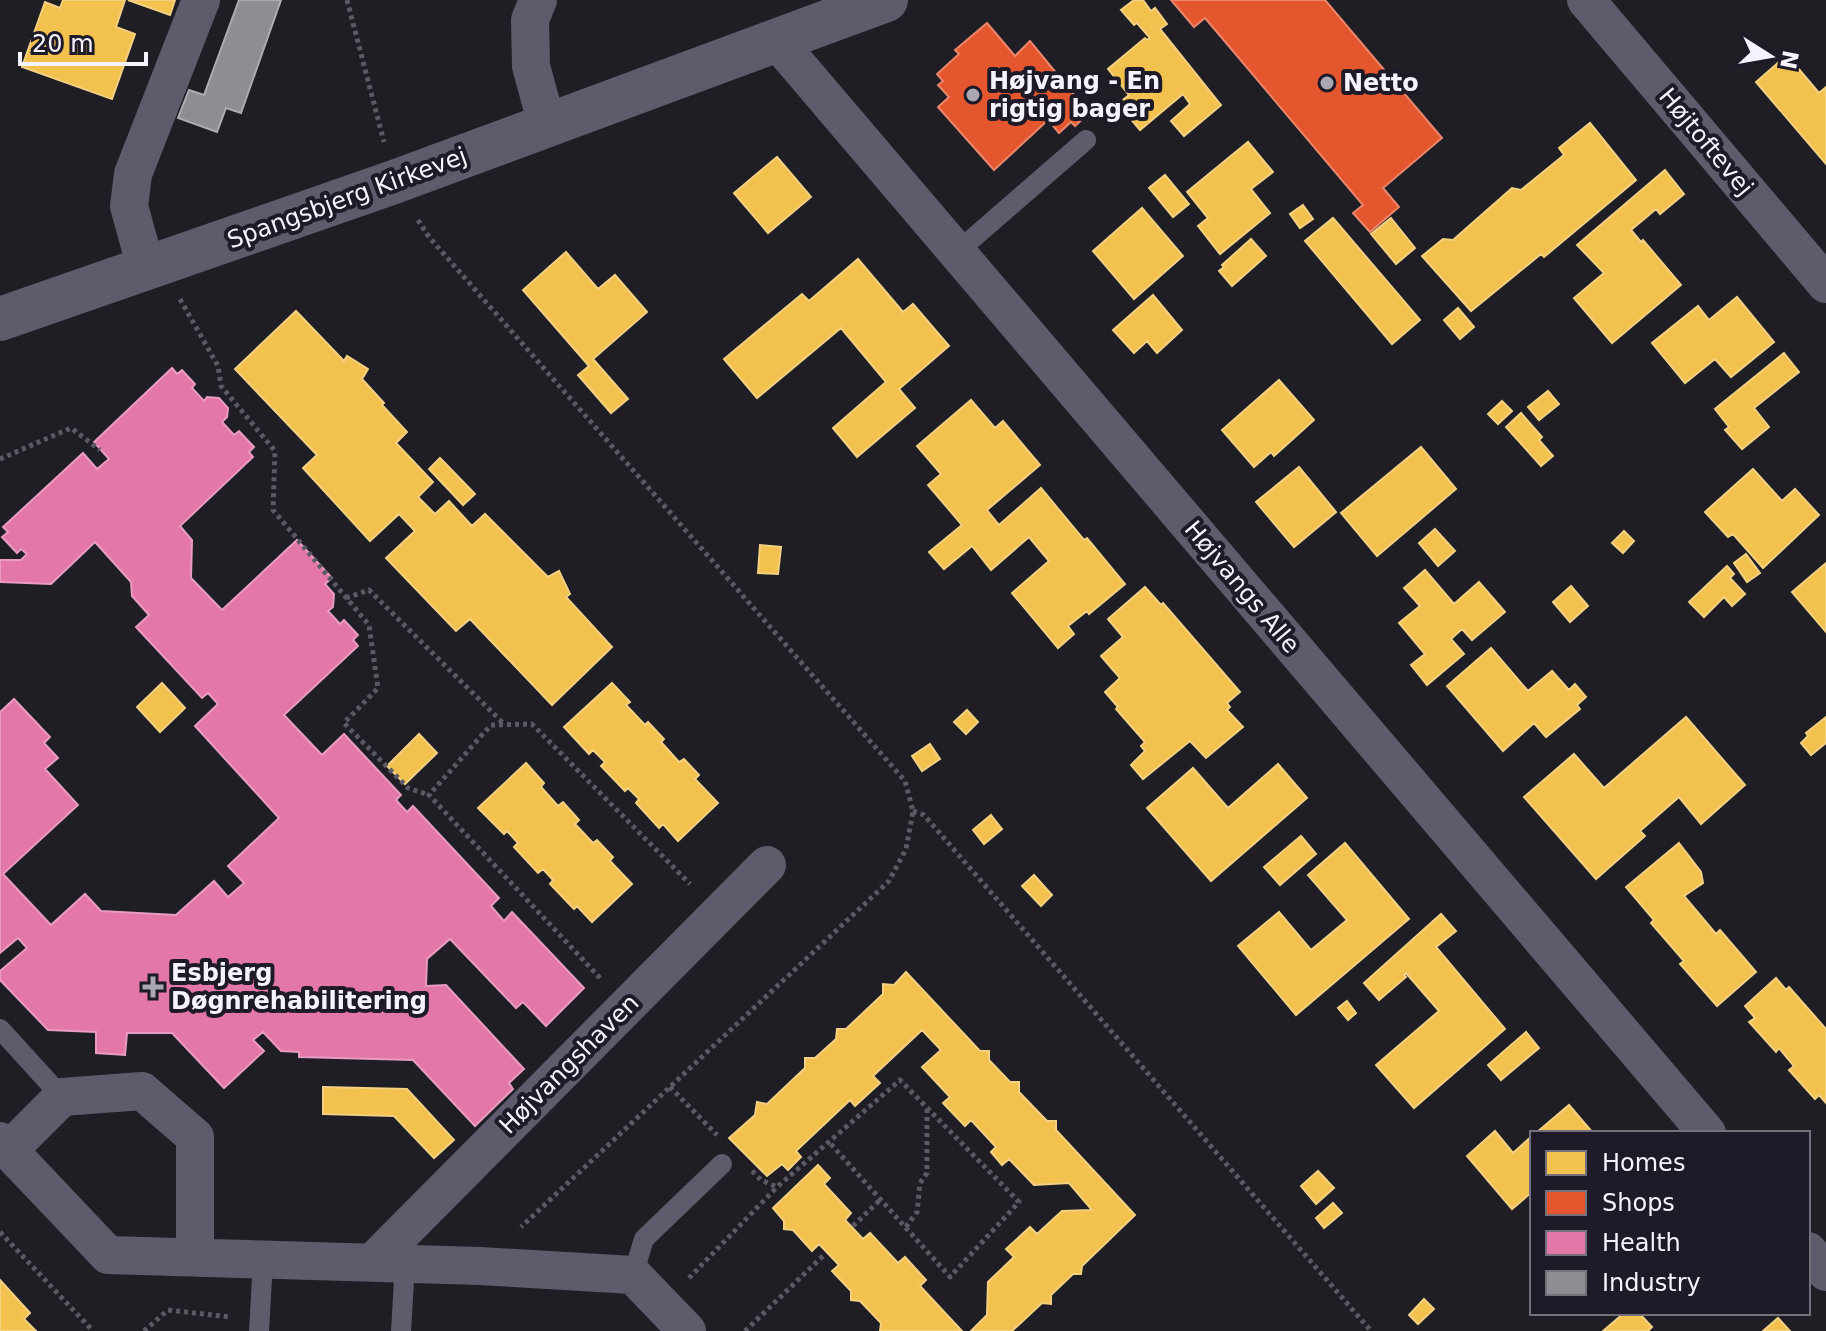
<svg xmlns="http://www.w3.org/2000/svg" width="1826" height="1331" font-family="'DejaVu Sans',sans-serif">
  <rect width="100%" height="100%" fill="#1f1e24"/>
  <path fill="#f2c14e" stroke="#f3d082" stroke-width="2" d="M63,0H125L116,27L135,34L112,99L22,67L45,2L60,8Z
    M128,0H175L170,15Z
    M1134,0H1143L1151,11L1155,8L1167,24L1160,29L1221,105L1184,136L1171,121L1190,104L1183,94L1140,130L1118,104L1129,95L1108,69L1145,38L1147,40L1150,38L1137,23L1134,25L1121,10Z
    M1787,55L1819,93L1826,87V164L1756,82Z
    M1590,123L1636,180L1544,257L1541,254L1471,311L1422,256L1443,239L1453,240L1512,188L1521,190L1564,155L1559,148Z
    M1248,142L1273,172L1251,189L1270,213L1220,254L1198,226L1208,218L1187,192Z
    M777,157L811,197L768,233L734,193Z
    M1665,170L1684,194L1660,214L1656,209L1631,230L1641,242L1643,240L1681,285L1612,343L1574,298L1604,273L1577,245Z
    M1165,175L1189,204L1173,217L1149,188Z
    M1303,205L1313,219L1300,228L1290,214Z
    M1142,208L1183,256L1134,299L1093,251Z
    M1333,218L1420,320L1392,344L1305,241Z
    M1391,218L1415,248L1396,264L1371,234Z
    M1251,239L1266,256L1232,286L1219,271L1224,267L1222,265Z
    M566,252L598,289L615,275L647,312L593,359L628,399L611,413L578,375L589,366L523,290Z
    M858,259L903,312L913,304L949,346L899,389L915,408L857,457L833,428L886,382L841,328L757,398L724,359L802,294L809,301Z
    M1153,295L1182,330L1157,353L1147,341L1134,353L1113,330Z
    M1737,297L1774,342L1731,377L1715,359L1685,383L1652,343L1698,306L1709,320Z
    M1458,308L1474,327L1460,339L1444,320Z
    M296,311L344,361L347,356L368,369L362,379L384,403L382,405L407,432L396,443L433,482L418,497L435,514L449,501L472,526L485,514L548,577L559,571L570,594L566,597L612,647L552,705L470,619L456,631L386,558L415,531L399,514L370,541L303,468L317,455L235,369Z
    M1784,353L1799,372L1754,408L1769,427L1742,449L1725,430L1729,427L1715,409Z
    M1279,380L1314,420L1274,456L1271,452L1254,467L1222,430Z
    M1548,391L1559,404L1539,420L1528,407Z
    M971,400L995,428L1003,421L1040,465L987,510L999,525L1041,488L1084,540L1087,538L1125,584L1089,614L1087,611L1068,626L1074,634L1058,648L1012,593L1049,561L1029,537L991,570L972,546L944,569L929,552L962,525L928,485L941,474L917,446Z
    M1502,401L1512,411L1498,424L1488,414Z
    M1521,413L1542,437L1539,440L1553,456L1541,466L1506,427Z
    M1421,447L1456,489L1377,556L1341,513Z
    M440,458L475,494L463,505L429,469Z
    M1299,467L1336,512L1294,547L1256,502Z
    M1753,469L1782,501L1795,489L1819,515L1763,568L1733,534L1728,537L1705,512Z
    M1435,529L1455,551L1438,566L1419,543Z
    M1624,531L1634,541L1623,553L1612,543Z
    M760,545L781,547L778,574L758,573Z
    M1746,554L1760,573L1747,582L1734,563Z
    M1826,563V632L1792,592Z
    M1727,566L1734,574L1730,578L1745,594L1732,606L1724,597L1704,617L1689,602Z
    M1425,570L1454,604L1479,582L1505,612L1472,640L1462,629L1451,639L1464,654L1427,685L1411,665L1425,654L1399,623L1420,606L1404,588Z
    M1571,586L1588,606L1570,622L1553,602Z
    M1145,587L1161,605L1163,603L1240,692L1227,703L1230,707L1227,710L1243,727L1206,758L1190,741L1143,779L1131,765L1145,751L1141,746L1145,742L1116,709L1118,707L1105,692L1120,678L1101,656L1123,637L1108,619Z
    M1491,648L1528,691L1552,671L1569,690L1575,684L1586,697L1577,705L1580,709L1546,737L1534,723L1503,751L1447,686Z
    M162,683L185,708L160,732L137,707Z
    M612,683L630,702L626,705L645,725L648,722L664,739L661,742L679,762L684,759L699,775L695,779L718,803L678,841L663,824L659,828L636,803L639,799L628,788L625,791L601,766L605,762L593,750L589,754L564,727Z
    M967,710L978,722L966,734L954,722Z
    M1686,717L1745,785L1701,824L1679,797L1640,831L1645,836L1596,879L1524,797L1574,754L1604,788Z
    M1826,717V743L1811,755L1801,743L1808,736L1806,733Z
    M419,734L437,753L405,784L387,766Z
    M930,744L940,759L922,771L912,756Z
    M526,763L544,783L541,787L558,806L563,802L579,820L575,824L593,843L597,840L613,857L610,861L632,884L592,922L577,906L574,909L550,884L553,880L543,869L538,873L514,847L518,843L507,831L504,834L478,808Z
    M1278,764L1307,798L1211,881L1147,808L1193,768L1228,808Z
    M991,815L1002,829L984,844L973,830Z
    M1301,836L1316,854L1280,885L1264,867Z
    M1345,843L1409,919L1296,1015L1238,946L1279,912L1311,950L1347,920L1308,875Z
    M1679,843L1701,872L1703,883L1684,896L1716,934L1720,930L1756,972L1717,1006L1680,964L1684,961L1651,923L1654,920L1626,887Z
    M1034,875L1052,895L1041,906L1022,886Z
    M1441,914L1456,931L1436,947L1505,1029L1414,1108L1376,1065L1439,1011L1406,973L1404,975L1406,977L1379,1000L1364,983Z
    M906,972L980,1051H989V1060L1010,1082H1019V1092L1047,1121H1056V1130L1135,1215L1082,1266L1081,1274H1073L1051,1295V1304L1042,1303L1012,1331H971L987,1315L988,1282L1014,1257L1006,1249L1030,1227L1037,1234L1062,1211L1092,1210L1069,1183L1034,1185L1009,1159L1002,1165L991,1152L996,1147L971,1120L965,1126L943,1103L950,1097L922,1067L941,1050L922,1030L873,1076L880,1083L855,1106L850,1100L796,1151L801,1157L788,1170L782,1164L767,1176L729,1138L755,1115L757,1102L767,1104L805,1068V1058H815L836,1039L837,1029H846L883,994V984L894,985Z
    M1776,978L1786,990L1789,987L1826,1029V1103L1819,1095L1815,1099L1789,1070L1794,1066L1779,1048L1776,1052L1749,1022L1755,1018L1745,1006Z
    M1347,1001L1356,1013L1348,1020L1338,1008Z
    M1526,1032L1539,1048L1501,1080L1488,1065Z
    M323,1087L407,1089L454,1140L434,1158L394,1116L323,1114Z
    M1569,1105L1593,1133H1536Z
    M1495,1131L1513,1153L1532,1136V1192L1512,1209L1467,1156Z
    M818,1165L830,1178L824,1184L851,1213L845,1220L863,1239L870,1233L898,1263L905,1257L926,1280L920,1286L962,1331H880L881,1323L860,1301L851,1300V1291L832,1271L839,1265L819,1244L812,1251L793,1230L784,1229V1221L773,1208Z
    M1318,1171L1334,1188L1316,1204L1301,1186Z
    M1333,1203L1342,1213L1324,1228L1316,1218Z
    M0,1280L30,1313L24,1319L36,1331H0Z
    M1424,1299L1434,1309L1418,1324L1409,1315Z
    M1624,1313H1639L1652,1327L1648,1331H1603Z
    M1778,1318L1790,1331H1763Z"/>
  <path fill="#e4572e" stroke="#e9866c" stroke-width="2" d="M1171,0H1325L1442,138L1383,188L1399,207L1370,232L1353,213L1363,205L1205,18L1194,27Z
    M987,23L1015,56L1030,41L1089,113L1075,126L1071,122L1059,133L1048,120L994,170L938,107L949,97L938,85L943,81L937,74L959,54L955,50Z"/>
  <path fill="#e377a8" stroke="#e89cc1" stroke-width="2" d="M172,368L177,374L182,370L195,384L192,388L204,401L207,397L219,398L228,408L227,417L222,422L234,435L239,431L254,447L249,452L253,457L180,526L192,540L191,578L222,610L297,540L332,578L325,584L334,594L333,607L328,611L340,624L344,620L358,635L353,640L358,646L284,715L322,755L344,734L401,795L396,800L407,812L413,806L499,898L491,906L504,921L512,912L584,988L546,1026L523,1002L516,1008L450,939L427,959L426,986L446,985L524,1069L509,1083L513,1089L475,1126L413,1060L299,1057V1052L281,1051L263,1032L253,1040L264,1051L224,1088L172,1033H127L125,1055L96,1053V1032L48,1030L0,980V971L27,948L18,938L0,953V712L14,699L50,737L44,743L58,758L45,769L78,805L3,874L51,925L85,894L101,911L176,915L214,881L228,897L244,883L228,866L279,818L195,726L218,704L208,693L202,698L136,627L149,615L132,596L131,582L95,542L51,584L0,582V560H21L27,554L21,549L17,553L2,537L8,532L3,527L83,453L97,469L109,459L94,442Z"/>
  <path fill="#8d8d92" stroke="#acacb2" stroke-width="2" d="M239,0H281L241,113L226,108L217,132L178,118L189,90L204,95Z"/>
  <g fill="none" stroke-linecap="round" stroke-linejoin="round">
    <path stroke="#5b5964" stroke-width="5" stroke-dasharray="4 4" stroke-linecap="butt" d="M347,0L384,142
      M418,220L429,237L905,781L913,811L906,849L889,881L521,1227
      M180,299L218,366L221,386L275,451L273,510L369,625L378,688L344,723L408,788L429,795
      M0,459L71,428L100,450
      M346,598L369,590L504,724
      M913,811L924,815L1371,1331
      M600,978L429,795L491,725L532,724L690,884
      M670,1087L717,1135
      M752,1171L761,1180L777,1187L900,1080L1019,1202L950,1277L829,1142
      M853,1226L880,1200
      M906,1227L917,1212L920,1183L927,1173V1108
      M0,1232L93,1331
      M689,1278L777,1187
      M144,1331L168,1310L230,1317
      M745,1331L825,1254"/>
    <path stroke="#605b6c" stroke-width="20" d="M957,252L1086,140
      M0,1029L62,1097
      M633,1275L644,1239L722,1164
      M259,1331L263,1260
      M401,1331L405,1264"/>
    <path stroke="#605b6c" stroke-width="38" d="M538,0L530,20L531,66L547,125
      M1586,0L1826,284
      M777,41L1707,1133
      M146,268L129,206L133,174L201,0
      M0,1141L108,1255L480,1266L633,1275L687,1331
      M9,1150L62,1097L142,1091L195,1137V1258
      M1808,1251L1826,1272
      M372,1263L767,865"/>
    <path stroke="#605b6c" stroke-width="44" d="M0,319L394,182L886,0"/>
  </g>
  <g fill="#aaa8b0" stroke="#1e1a28" stroke-width="3">
    <circle cx="1327" cy="83" r="8"/>
    <circle cx="973" cy="95" r="8"/>
    <path d="M149 975h8v8h8v8h-8v8h-8v-8h-8v-8h8z"/>
  </g>
  <g text-anchor="middle" stroke-width="8" stroke-linejoin="round" paint-order="stroke">
    <g font-size="24" font-weight="bold" fill="#f5f3fc" stroke="#1e1a28" text-anchor="start">
      <text x="989" y="89">Højvang - En<tspan x="989" dy="28">rigtig bager</tspan></text>
      <text x="1343" y="91">Netto</text>
      <text x="171" y="981">Esbjerg<tspan x="171" dy="28">Døgnrehabilitering</tspan></text>
    </g>
    <g font-size="24" fill="#f5f3fc" stroke="#1e1a28">
      <text transform="translate(1706 142) rotate(50)" y="8">Højtoftevej</text>
      <text transform="translate(347 198) rotate(-20)" y="8">Spangsbjerg Kirkevej</text>
      <text transform="translate(1242 587) rotate(50)" y="8">Højvangs Alle</text>
      <text transform="translate(569 1064) rotate(-45)" y="8">Højvangshaven</text>
    </g>
  </g>
  <rect x="1530" y="1131" width="280" height="184" fill="#1e1a28" stroke="#74717d" stroke-width="2"/>
  <rect x="1546" y="1151" width="40" height="24" fill="#f2c14e" stroke="#74717d" stroke-width="2"/>
  <text x="1602" y="1171" font-size="24" fill="#f5f3fc">Homes</text>
  <rect x="1546" y="1191" width="40" height="24" fill="#e4572e" stroke="#74717d" stroke-width="2"/>
  <text x="1602" y="1211" font-size="24" fill="#f5f3fc">Shops</text>
  <rect x="1546" y="1231" width="40" height="24" fill="#e377a8" stroke="#74717d" stroke-width="2"/>
  <text x="1602" y="1251" font-size="24" fill="#f5f3fc">Health</text>
  <rect x="1546" y="1271" width="40" height="24" fill="#8d8d92" stroke="#74717d" stroke-width="2"/>
  <text x="1602" y="1291" font-size="24" fill="#f5f3fc">Industry</text>
  <g transform="translate(1770 56) rotate(101)" stroke="#1e1a28" stroke-width="6" paint-order="stroke">
  <path d="M0-6L14 30L0 20L-14 30Z" fill="#f5f3fc"/>
  <text y="-12" font-size="22" font-weight="bold" text-anchor="middle" fill="#f5f3fc">N</text>
  </g>
  <path d="M20 52v12h126v-12" fill="none" stroke="#f5f3fc" stroke-width="4"/>
  <text x="32" y="52" font-size="24" fill="#f5f3fc" stroke="#1e1a28" stroke-width="6" paint-order="stroke">20 m</text>
</svg>
